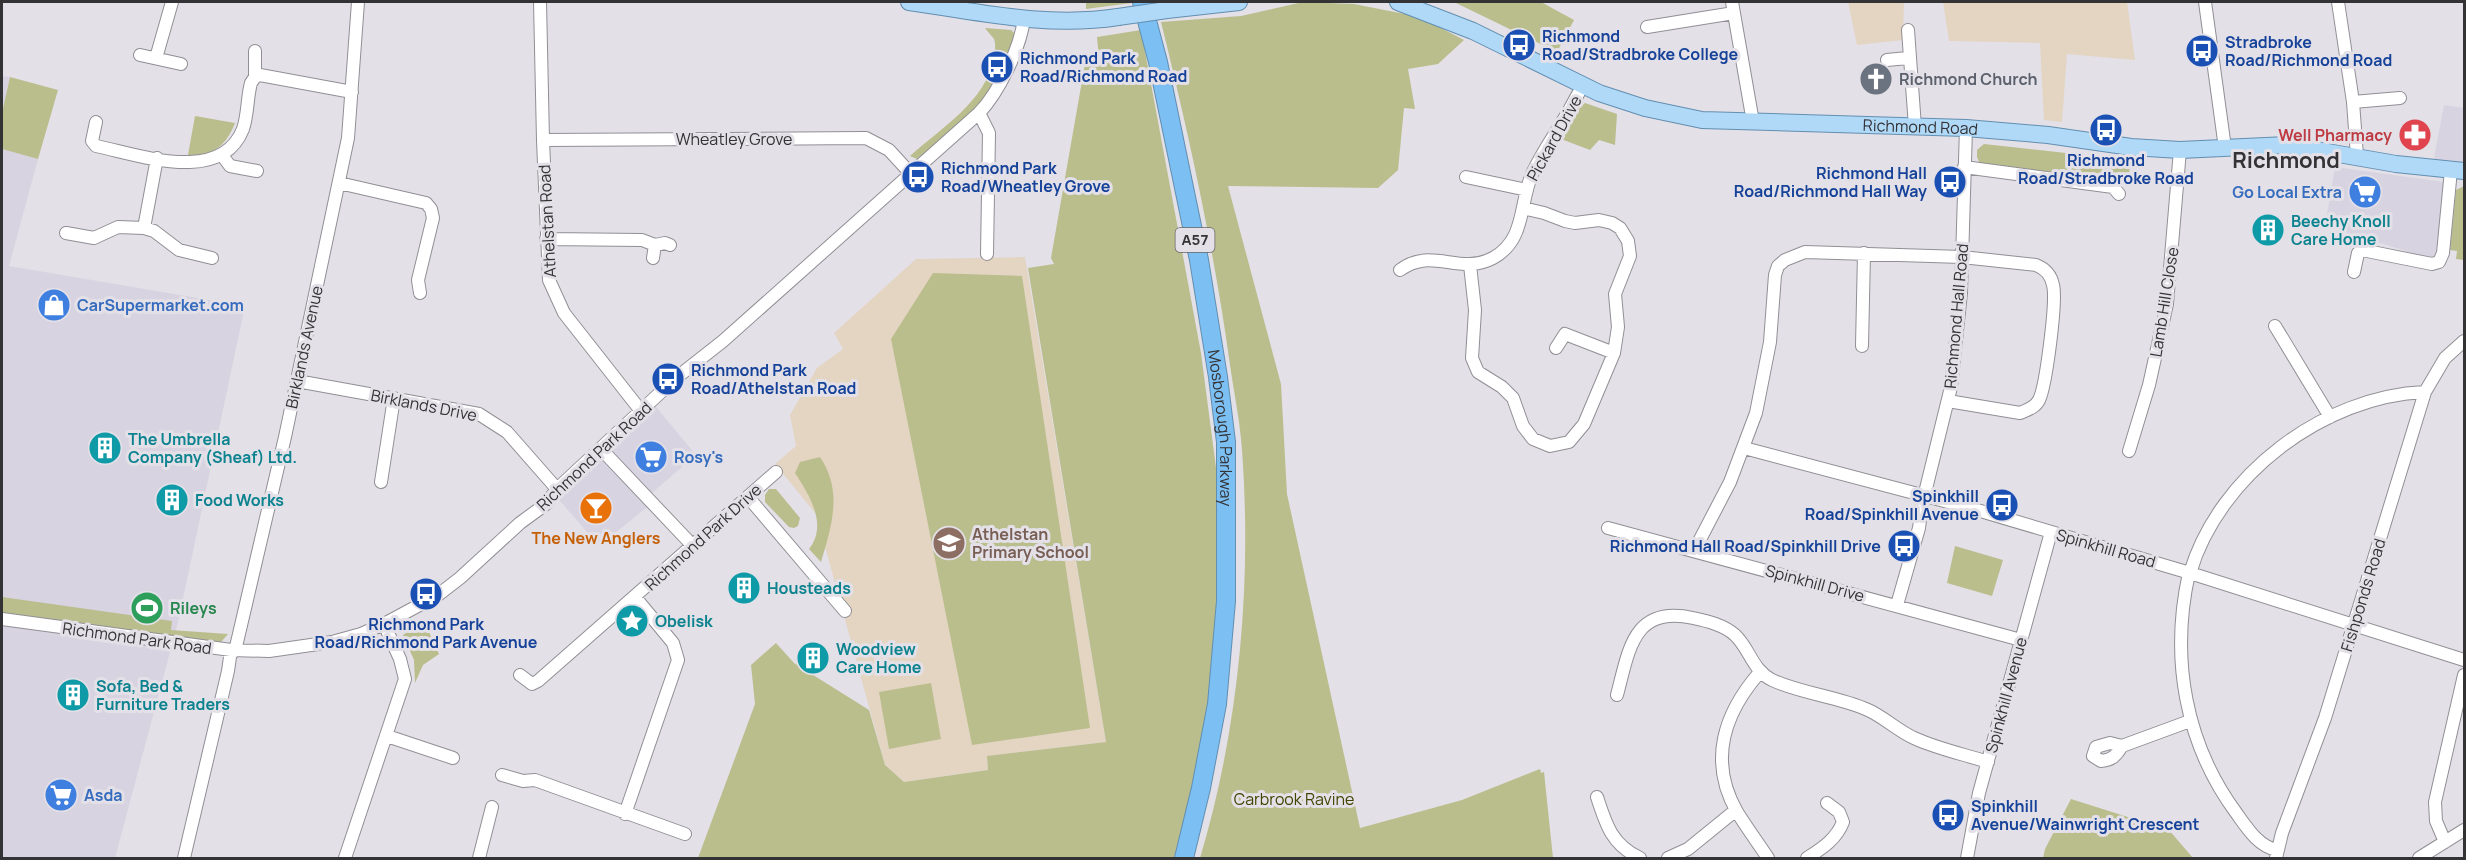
<svg xmlns="http://www.w3.org/2000/svg" width="2466" height="860" font-family="Manrope,sans-serif">
  <rect width="100%" height="100%" fill="#e3e0e7"/>
  <path fill="#d8d3e0" d="M2,76L10,77L2,113Z
    M2444,105L2464,108V167L2433,163Z
    M2,149L38,159L9,266L245,306L178,622L115,858H2Z
    M2335,167L2444,182L2435,260L2325,226Z
    M652,402L696,455L646,498L651,504L599,546L554,494Z"/>
  <path fill="#e4d5c3" d="M1848,2H1904L1903,40L1857,45Z
    M1943,2H2127L2135,60L2067,54L2062,122L2044,120L2040,43L1949,41Z
    M1025,257L1106,742L987,756L988,770L904,782L885,765L816,514L775,464L796,446L790,415L817,368L843,349L834,333L916,259Z"/>
  <path fill="#babe8d" d="M1086,2H1130L1131,3L1086,9Z
    M1303,2L1354,4L1420,17L1464,40L1438,64L1408,69L1415,109L1404,108L1398,170L1378,188L1228,186L1281,384L1287,494L1360,828L1462,800L1540,769L1541,773L1544,772L1553,858H1200C1239,728 1252,586 1242,450C1240,421 1234,393 1230,365C1214,249 1189,135 1161,22L1241,16Z
    M1454,2H1541L1574,20L1557,52Z
    M985,28L1011,30L1015,34C1012,52 1000,80 990,94C972,120 941,139 917,159L910,156C941,128 986,101 994,58C995,53 996,44 994,39C992,36 987,31 985,28Z
    M1141,30L1201,353L1218,483V590L1210,698L1193,783L1174,858H698L755,704L751,665L776,643L794,663L869,710L885,765L904,782L988,770L987,756L1106,742L1028,268L1054,264L1051,258L1086,58L1099,59L1097,37Z
    M10,77L58,90L38,159L2,149V113Z
    M1585,103L1617,114L1615,145L1599,140L1590,150L1561,139L1578,108Z
    M195,116L235,123C226,146 213,156 188,155Z
    M1984,144L2129,160L2130,183L2002,169L1980,164L1977,157V150Z
    M2464,186V260L2456,259L2457,251L2450,250L2456,190Z
    M933,273L1022,276L1090,728L972,745L891,339Z
    M820,457C843,491 832,525 821,562L809,549C828,525 810,496 795,473L800,462Z
    M769,489H776L800,518L798,526L794,528L789,527L765,502V495Z
    M1955,546L2003,560L1992,596L1947,583Z
    M2,597L172,621L171,630L228,634L221,642L2,614Z
    M424,621L439,654L423,665L415,683L414,660L403,635Z
    M931,683L941,739L889,749L879,692Z
    M2071,799L2169,830L2193,858H2043L2045,849Z"/>
  <g fill="none" stroke-linecap="round" stroke-linejoin="round">
    <defs>
      <path id="minor" d="M540,2L543,140L549,280L564,313L641,411
        M1732,2L1753,122
        M2205,2L2225,148
        M2338,2L2353,102L2357,156
        M1647,27L1734,13
        M1908,30L1915,127
        M140,55L181,64
        M156,58L172,2
        M1887,60L1908,58
        M255,77L260,75L352,92
        M2353,102L2400,98
        M979,113L989,133L987,254
        M96,122L92,141L96,146C140,155 221,185 243,129C248,115 247,97 251,83L255,77V51
        M543,140L866,138L889,150L911,174
        M222,155L230,166L257,171
        M1964,167L2113,187L2119,194
        M1466,177L1527,190
        M339,183L426,203L431,209L433,218L418,280L420,293
        M144,228L157,158
        M66,233L94,238L118,227L144,228L154,231L179,250L212,258
        M546,239L642,240L655,245
        M653,258L655,245L665,243L670,245
        M1470,265L1475,310L1472,358L1478,372L1502,387L1513,398L1523,426L1533,439L1550,446L1569,442L1584,424L1614,353L1618,327L1615,294L1630,256L1628,241L1620,228L1612,223L1599,220L1575,223L1565,221L1544,213L1523,208
        M1400,270C1432,246 1459,276 1493,258C1526,240 1519,204 1532,174C1540,156 1552,139 1562,122C1570,110 1575,98 1583,86
        M2354,272L2358,253L2362,250L2432,264L2439,262L2443,253L2451,170
        M2275,326L2330,417
        M1862,346L1864,253
        M1556,348L1565,334L1614,353
        M297,381L479,414L507,432L557,489
        M1744,448L1967,507L2190,573L2464,660
        M602,450L693,546
        M2129,451L2149,385L2167,304L2180,150
        M381,482L394,398
        M748,497L845,611
        M1608,528L2021,640
        M1694,551L1730,482L1756,413L1770,342L1775,275L1778,266L1785,260L1805,252L1962,257L2036,265C2046,269 2051,275 2053,285C2057,301 2046,386 2039,400C2035,408 2027,410 2020,413L1948,401
        M2189,573C2170,658 2185,744 2237,814C2247,828 2259,847 2277,850
        M2190,573C2219,475 2324,396 2425,392
        M1897,605L1919,528L1922,505L1951,387L1961,293L1966,128
        M2,619L231,650L269,651L332,642L361,634L384,624L438,595L460,578L520,523L546,504L557,489L676,378L723,341L979,113C999,92 1021,47 1024,18
        M235,651L285,437L348,138L358,2
        M1760,672C1724,713 1708,761 1737,812C1747,828 1758,843 1768,858
        M520,675L532,684L538,681L776,472
        M1617,695C1629,650 1633,605 1693,618C1707,621 1724,625 1735,635C1750,649 1752,670 1772,680C1802,694 1837,696 1868,710C1884,717 1898,731 1914,738C1938,749 1963,754 1988,762
        M387,736L453,758
        M2122,746L2110,743L2096,747L2093,756L2101,761C2112,760 2116,756 2122,746L2190,721
        M502,775L523,781L535,780L685,834
        M1597,797C1606,825 1612,845 1640,858
        M625,814L678,660L673,643L635,597
        M2445,842L2436,821L2435,802L2464,675
        M184,858L228,671L231,650
        M345,858L405,679L400,659L384,624
        M479,858L492,807
        M1668,858L1688,849L1736,810
        M1807,858C1821,849 1836,840 1843,822L1839,812L1827,803
        M1967,858L1979,793L2051,532
        M2276,858L2282,833L2325,718L2425,392L2445,358L2464,341
        M2419,858L2464,830"/>
      <g id="major">
        <path d="M909,2C978,12 1048,28 1118,17"/>
        <path id="s1" d="M1398,2L1473,31L1599,93L1645,108L1702,120L1966,128L2048,135L2131,147L2180,150L2287,145L2396,164L2464,171"/>
        <path d="M1167,10L1239,2"/>
      </g>
      <g id="highway">
        <path id="s2" d="M1142,2L1158,62L1199,260L1218,377L1226,442V601L1217,704L1201,788L1184,858"/>
      </g>
    </defs>
    <use href="#minor" stroke="#918f95" stroke-width="14"/>
    <use href="#major" stroke="#628eb0" stroke-width="18"/>
    <use href="#highway" stroke="#628eb0" stroke-width="20"/>
    <use href="#minor" stroke="#fff" stroke-width="12"/>
    <use href="#major" stroke="#b0d9f8" stroke-width="16"/>
    <use href="#highway" stroke="#7cbff3" stroke-width="18"/>
    <defs>
      <path id="major-bridge" d="M1118,17L1167,10"/>
    </defs>
    <use href="#major-bridge" stroke="#628eb0" stroke-width="18" stroke-linecap="butt"/>
    <use href="#major-bridge" stroke="#b0d9f8" stroke-width="16"/>
  </g>
  <defs>
    <symbol id="bus-disc" viewBox="-11 -11 22 22"><circle r="9.5" fill="#1a4fb4" stroke="#e3e0e7"/><path d="M-5-6H5V4H4V6H2V4H-2V6H-4V4H-5ZM-3.5-4V0h7V-4ZM-3.5 1.2v1.5H-2V1.2ZM2 1.2v1.5H3.5V1.2Z" fill="#fff"/></symbol>
    <symbol id="church-disc" viewBox="-11 -11 22 22"><circle r="9.5" fill="#6b7280" stroke="#e3e0e7"/><path d="M-1.2-6h2.4v3.5h3.3v2.4h-3.3V6h-2.4V-.1h-3.3v-2.4h3.3Z" fill="#fff"/></symbol>
    <symbol id="pharmacy-disc" viewBox="-11 -11 22 22"><circle r="9.5" fill="#e0444e" stroke="#e3e0e7"/><path d="M-2-6h4v4h4v4h-4v4h-4v-4h-4v-4h4Z" fill="#fff"/></symbol>
    <symbol id="supermarket-disc" viewBox="-11 -11 22 22"><circle r="9.5" fill="#3f7fe0" stroke="#e3e0e7"/><path d="M-6-5.5h2.5l.6 2H6L4.5 2H-2.5L-4.4-4H-6ZM-1.5 3.2a1.3 1.3 0 1 0 .1 0ZM3 3.2a1.3 1.3 0 1 0 .1 0Z" fill="#fff"/></symbol>
    <symbol id="building-disc" viewBox="-11 -11 22 22"><circle r="9.5" fill="#0f9aa8" stroke="#e3e0e7"/><path d="M-4-6H4V6H1V3H-1V6H-4ZM-2.5-4.3h1.7v1.8h-1.7ZM.8-4.3h1.7v1.8H.8ZM-2.5-1h1.7V.8h-1.7ZM.8-1h1.7V.8H.8Z" fill="#fff"/></symbol>
    <symbol id="shop-disc" viewBox="-11 -11 22 22"><circle r="9.5" fill="#3f7fe0" stroke="#e3e0e7"/><path d="M-5-2.5h2.3a2.7 3.5 0 0 1 5.4 0H5L5.5 6h-11ZM-1.5-2.5h3a1.5 2.3 0 0 0-3 0Z" fill="#fff"/></symbol>
    <symbol id="bar-disc" viewBox="-11 -11 22 22"><circle r="9.5" fill="#e8710a" stroke="#e3e0e7"/><path d="M-6-5H6L.8 .8V4.5H3.5V6h-7V4.5H-.8V.8Z" fill="#fff"/></symbol>
    <symbol id="school-disc" viewBox="-11 -11 22 22"><circle r="9.5" fill="#8d6e63" stroke="#e3e0e7"/><path d="M0-5L7-2L0 1L-7-2ZM-4 1L0 2.5L4 1V4Q0 6-4 4Z" fill="#fff"/></symbol>
    <symbol id="stadium-disc" viewBox="-11 -11 22 22"><circle r="9.5" fill="#2e9e5b" stroke="#e3e0e7"/><path d="M0-5a6.5 5 0 1 0 0 10a6.5 5 0 1 0 0-10ZM-3.5-1.8h7v3.6h-7Z" fill="#fff"/></symbol>
    <symbol id="sight-disc" viewBox="-11 -11 22 22"><circle r="9.5" fill="#0f9aa8" stroke="#e3e0e7"/><path d="M0-6L1.8-2.2L6-1.7L2.9 1.2L3.7 5.4L0 3.3L-3.7 5.4L-2.9 1.2L-6-1.7L-1.8-2.2Z" fill="#fff"/></symbol>
  </defs>
  <g fill-rule="evenodd">
    <use href="#bus-disc" x="1500" y="26" width="38" height="38"/>
    <use href="#bus-disc" x="2183" y="32" width="38" height="38"/>
    <use href="#bus-disc" x="978" y="48" width="38" height="38"/>
    <use href="#church-disc" x="1857" y="60" width="38" height="38"/>
    <use href="#bus-disc" x="2087" y="111" width="38" height="38"/>
    <use href="#pharmacy-disc" x="2396" y="116" width="38" height="38"/>
    <use href="#bus-disc" x="899" y="158" width="38" height="38"/>
    <use href="#bus-disc" x="1931" y="163" width="38" height="38"/>
    <use href="#supermarket-disc" x="2346" y="173" width="38" height="38"/>
    <use href="#building-disc" x="2249" y="211" width="38" height="38"/>
    <use href="#shop-disc" x="35" y="286" width="38" height="38"/>
    <use href="#bus-disc" x="649" y="360" width="38" height="38"/>
    <use href="#building-disc" x="86" y="429" width="38" height="38"/>
    <use href="#supermarket-disc" x="632" y="438" width="38" height="38"/>
    <use href="#building-disc" x="153" y="481" width="38" height="38"/>
    <use href="#bus-disc" x="1983" y="486" width="38" height="38"/>
    <use href="#bar-disc" x="577" y="489" width="38" height="38"/>
    <use href="#school-disc" x="930" y="524" width="38" height="38"/>
    <use href="#bus-disc" x="1885" y="527" width="38" height="38"/>
    <use href="#building-disc" x="725" y="569" width="38" height="38"/>
    <use href="#bus-disc" x="407" y="575" width="38" height="38"/>
    <use href="#stadium-disc" x="128" y="589" width="38" height="38"/>
    <use href="#sight-disc" x="613" y="602" width="38" height="38"/>
    <use href="#building-disc" x="794" y="639" width="38" height="38"/>
    <use href="#building-disc" x="54" y="676" width="38" height="38"/>
    <use href="#supermarket-disc" x="42" y="776" width="38" height="38"/>
    <use href="#bus-disc" x="1929" y="796" width="38" height="38"/>
  </g>
  <g text-anchor="middle" stroke-width="6" stroke-linejoin="round" paint-order="stroke">
    <rect fill="#e3e0e7" stroke="#68666a" stroke-width="1.5" x="1175.5" y="228" width="39" height="24" rx="4.5"/>
    <g font-size="15" font-weight="bold" fill="#333235">
      <text x="1195" y="245">A57</text>
    </g>
    <g font-size="16" font-weight="bold" fill="#164399" stroke="#e3e0e7" text-anchor="start">
      <text x="1542" y="42">Richmond<tspan x="1542" dy="18">Road/Stradbroke College</tspan></text>
      <text x="2225" y="48">Stradbroke<tspan x="2225" dy="18">Road/Richmond Road</tspan></text>
      <text x="1020" y="64">Richmond Park<tspan x="1020" dy="18">Road/Richmond Road</tspan></text>
      <text x="2106" y="166" text-anchor="middle">Richmond<tspan x="2106" dy="18">Road/Stradbroke Road</tspan></text>
      <text x="941" y="174">Richmond Park<tspan x="941" dy="18">Road/Wheatley Grove</tspan></text>
      <text x="1927" y="179" text-anchor="end">Richmond Hall<tspan x="1927" dy="18">Road/Richmond Hall Way</tspan></text>
      <text x="691" y="376">Richmond Park<tspan x="691" dy="18">Road/Athelstan Road</tspan></text>
      <text x="1979" y="502" text-anchor="end">Spinkhill<tspan x="1979" dy="18">Road/Spinkhill Avenue</tspan></text>
      <text x="1881" y="552" text-anchor="end">Richmond Hall Road/Spinkhill Drive</text>
      <text x="426" y="630" text-anchor="middle">Richmond Park<tspan x="426" dy="18">Road/Richmond Park Avenue</tspan></text>
      <text x="1971" y="812">Spinkhill<tspan x="1971" dy="18">Avenue/Wainwright Crescent</tspan></text>
    </g>
    <g font-size="16" font-weight="bold" fill="#5b616d" stroke="#e3e0e7" text-anchor="start">
      <text x="1899" y="85">Richmond Church</text>
    </g>
    <g font-size="16" fill="#333235" stroke="#e3e0e7">
      <text dy="6" stroke="none"><textPath href="#s1" startOffset="546">Richmond Road</textPath></text>
      <text transform="translate(1554 138) rotate(-61)" y="6">Pickard Drive</text>
      <text x="734" y="145">Wheatley Grove</text>
      <text transform="translate(547 221) rotate(-93)" y="6">Athelstan Road</text>
      <text transform="translate(2164 302) rotate(-81)" y="6">Lamb Hill Close</text>
      <text transform="translate(1956 316) rotate(-85)" y="6">Richmond Hall Road</text>
      <text transform="translate(304 347) rotate(-78)" y="6">Birklands Avenue</text>
      <text transform="translate(424 405) rotate(11)" y="6">Birklands Drive</text>
      <text dy="6" stroke="none"><textPath href="#s2" startOffset="434">Mosborough Parkway</textPath></text>
      <text transform="translate(594 456) rotate(-43)" y="6">Richmond Park Road</text>
      <text transform="translate(703 537) rotate(-42)" y="6">Richmond Park Drive</text>
      <text transform="translate(2106 548) rotate(16)" y="6">Spinkhill Road</text>
      <text transform="translate(1815 583) rotate(15)" y="6">Spinkhill Drive</text>
      <text transform="translate(2363 595) rotate(-73)" y="6">Fishponds Road</text>
      <text transform="translate(137 638) rotate(8)" y="6">Richmond Park Road</text>
      <text transform="translate(2006 695) rotate(-75)" y="6">Spinkhill Avenue</text>
    </g>
    <g font-size="16" font-weight="bold" fill="#be3a42" stroke="#e3e0e7" text-anchor="end">
      <text x="2392" y="141">Well Pharmacy</text>
    </g>
    <g font-size="16" font-weight="bold" fill="#366cbe" stroke="#e3e0e7" text-anchor="start">
      <text x="2342" y="198" text-anchor="end">Go Local Extra</text>
      <text x="77" y="311">CarSupermarket.com</text>
      <text x="674" y="463">Rosy's</text>
      <text x="84" y="801">Asda</text>
    </g>
    <g font-size="16" font-weight="bold" fill="#0d838f" stroke="#e3e0e7" text-anchor="start">
      <text x="2291" y="227">Beechy Knoll<tspan x="2291" dy="18">Care Home</tspan></text>
      <text x="128" y="445">The Umbrella<tspan x="128" dy="18">Company (Sheaf) Ltd.</tspan></text>
      <text x="195" y="506">Food Works</text>
      <text x="767" y="594">Housteads</text>
      <text x="655" y="627">Obelisk</text>
      <text x="836" y="655">Woodview<tspan x="836" dy="18">Care Home</tspan></text>
      <text x="96" y="692">Sofa, Bed &amp;<tspan x="96" dy="18">Furniture Traders</tspan></text>
    </g>
    <g font-size="16" font-weight="bold" fill="#785e54" stroke="#e3e0e7" text-anchor="start">
      <text x="972" y="540">Athelstan<tspan x="972" dy="18">Primary School</tspan></text>
    </g>
    <g font-size="16" font-weight="bold" fill="#c56008" stroke="#e3e0e7">
      <text x="596" y="544">The New Anglers</text>
    </g>
    <g font-size="16" font-weight="bold" fill="#27864d" stroke="#e3e0e7" text-anchor="start">
      <text x="170" y="614">Rileys</text>
    </g>
    <g font-size="16" fill="#424400" stroke="#e3e0e7">
      <text x="1294" y="805">Carbrook Ravine</text>
    </g>
    <g font-size="22" font-weight="bold" fill="#333235" stroke="#e3e0e7">
      <text x="2286" y="168">Richmond</text>
    </g>
  </g>
  <rect width="2466" height="860" fill="none" stroke="#333235" stroke-width="6"/>
</svg>
